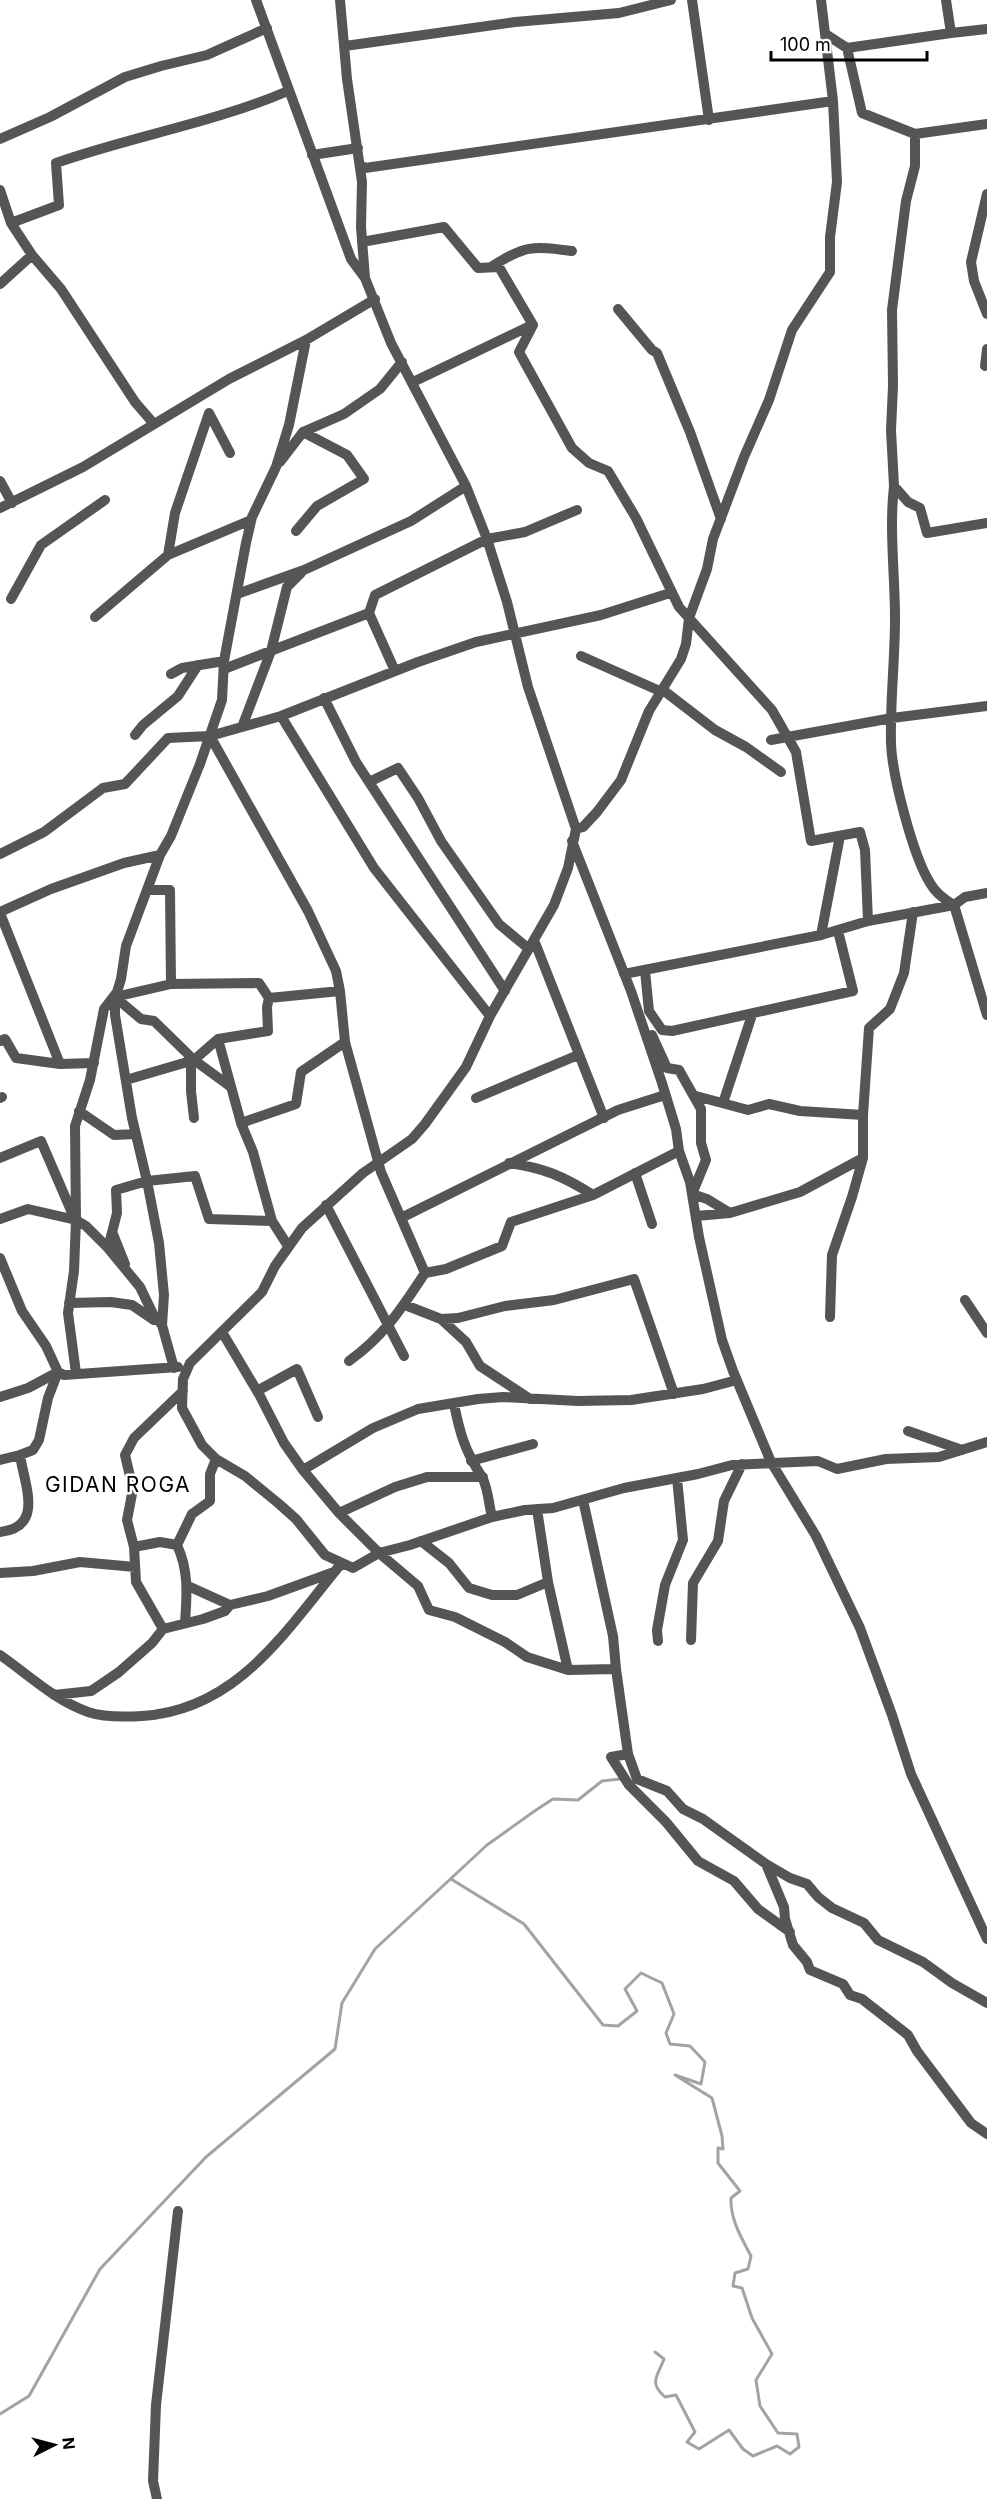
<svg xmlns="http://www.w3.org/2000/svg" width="987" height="2499" font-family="Inter,sans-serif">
  <rect width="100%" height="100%" fill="#fff"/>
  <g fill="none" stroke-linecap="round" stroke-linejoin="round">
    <path stroke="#a3a3a3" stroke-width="3" d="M451,1879L524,1924L603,2025L618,2026L637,2011L625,1989L641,1973L662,1983L674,2014L666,2033L670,2044L690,2046L705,2062L701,2084L675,2075L712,2098L722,2136L723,2149L718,2148V2163L740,2191L731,2198C730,2219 741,2237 751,2256L748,2269L735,2273L733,2286L742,2288L752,2318L772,2354L756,2380L760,2406L778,2433L797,2434L799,2447L790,2454L777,2446L753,2456L743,2449L729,2430L699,2449L687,2442L695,2432L676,2395L665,2397C648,2382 658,2376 664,2359L655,2352
      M0,2414L29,2396L100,2269L206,2157L335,2049L342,2003L375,1949L487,1845L536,1810L553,1799L578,1800L602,1781L620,1779"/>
    <path stroke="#555" stroke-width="10" d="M256,0L351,259L365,278
      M340,0L347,79L362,182L361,227L365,278L391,343L466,486L487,539L507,602L528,687L576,829L568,868L554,905L490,1016L466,1067L425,1124L412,1139L363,1173L302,1228L275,1266L262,1292L190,1363L183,1379L182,1408L202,1445L216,1459L245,1476L278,1503L296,1519L325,1555L353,1568L379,1553L410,1545L492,1517L525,1510L553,1508L624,1488L698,1474L732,1465L818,1461L837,1469L886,1459L939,1457L987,1442
      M692,0L709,120
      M946,0L951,33L987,29
      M827,35L847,48L862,113L915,134L987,124
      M345,46L515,22L619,13L671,0
      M847,48L951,33
      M0,139L50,117L125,77L161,66L207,55L267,28
      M312,155L358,148
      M360,165L365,168L833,101
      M0,190L11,223L32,255L61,289L135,402L154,424
      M987,194L971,262L974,281L987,314
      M11,223L59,205L56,163C133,136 213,123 288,91
      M362,242L444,227L478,268L499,267L533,325L519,352L572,448L589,463L608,471L636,518L679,607L772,710L796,752L811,841L860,832L865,850L868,921L821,935L624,974
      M491,267C525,245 532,246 572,251
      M0,284L32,255
      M618,309L652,350L657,353L690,432L721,519
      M985,366L987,349
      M413,382L532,325
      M303,432L344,414L380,389L402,362
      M280,462L303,432L347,455L364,479L317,506L296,531
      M0,481L12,503
      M894,486L891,430L893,386L892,310L906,201L915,166V134
      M0,508L83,467L229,379L306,340L375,299
      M987,523L927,533L920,508L908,502L894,486C889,530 895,574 895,619C895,660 890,701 891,743C892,775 913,856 930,883C935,892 945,900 954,905L965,897L987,893
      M168,555L251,520
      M237,594L304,570L411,521L466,486
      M11,599L41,545L105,500
      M369,613L395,671
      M95,617L168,555L175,513L209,413L230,453
      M581,656L662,692
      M224,669L369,613L375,595L487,539L525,532L577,510
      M171,674L182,668L224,661
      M663,690L715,730L746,747L781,772
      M324,698L356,762L505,991
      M281,716L374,868L490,1016
      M242,727L271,651L287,587L301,573
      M135,735L143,725L178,696L198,665
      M210,736L308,911L336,971L340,991L345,1042L381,1172L425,1273
      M771,740L892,718L987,706
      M369,782L398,768L418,798L441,841L499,924L529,949
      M576,829L583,827L597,812L621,780L649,711L681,659L686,644L689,618L707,569L713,539L744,457L769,400L792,330L830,272V237L837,182L833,101L821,0
      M572,841L631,991L662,1083L676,1129L679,1151L690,1182L699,1237L722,1340L733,1371L771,1462L816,1536L860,1628L892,1715L911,1774L987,1939
      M0,854L44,832L103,788L125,784L168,738L210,736L281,716L418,662L476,642L601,615L670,593
      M147,890H170L171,984
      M0,912L51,889L124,863L160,855
      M0,913L60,1064
      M868,921L954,905L987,1015
      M821,935L840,836
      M534,940L604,1118
      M645,971L649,1011L662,1030L672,1031L853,991L838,931
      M115,997V1015L132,1118L147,1181L159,1243L164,1295L162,1325L174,1368
      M115,997L171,984L259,983L269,998
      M115,997L141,1019L154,1021L194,1060L231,1087
      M652,1035L667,1068L679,1070L701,1109V1143L706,1160L692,1194L707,1199L730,1213
      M218,1039L241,1123L253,1152L272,1221L288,1246
      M0,1041L5,1039L16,1058L60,1064L94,1063
      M191,1061V1091L194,1118
      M126,1080L194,1060L218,1039L268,1031L267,1007L269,998L340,991
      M696,1096L748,1110L769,1104L800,1111L863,1115
      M0,1098L2,1097
      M476,1098L578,1055
      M723,1103L752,1015
      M79,1111L114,1135L136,1134
      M241,1123L296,1104L301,1072L345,1042
      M0,1158L41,1141L73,1215
      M509,1163C544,1168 563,1176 593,1195
      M635,1173L652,1224
      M326,1205L404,1356
      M696,1216L730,1213L800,1192L863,1158
      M401,1218L618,1110L665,1095
      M0,1219L28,1209L76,1220L86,1226L108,1248L140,1287L153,1314L162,1325
      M113,1234L125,1264
      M108,1248L117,1213L116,1190L147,1181L195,1176L209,1219L272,1221
      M0,1258L22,1311L46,1346L58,1372L48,1398L39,1440L33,1450L20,1455C24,1484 45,1527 0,1532
      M965,1300L987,1333
      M69,1303L111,1302L132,1305L154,1320
      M405,1305L441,1319L458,1318L505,1306L554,1300L634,1279L674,1394
      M830,1317L832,1255L852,1197L863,1158V1115L869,1028L890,1009L904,973L913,912
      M441,1319L466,1342L480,1366L530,1399
      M222,1332L260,1396L284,1443L303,1470L339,1513L379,1553L418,1586L429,1610L455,1617L505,1642L527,1657L568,1670L616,1669L628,1754
      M349,1361C385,1335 401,1309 425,1273L446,1269L502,1246L511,1222L593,1195L679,1151
      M76,1373L68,1313L74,1271L76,1220L75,1126L90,1080L104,1009L117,992L121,979L126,946L160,855L171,836L200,764L222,700L224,661L246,543L252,517L276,467L289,425L306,340
      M257,1391L297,1369L318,1417
      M0,1397L28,1388L58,1372L64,1375L178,1367
      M454,1404C460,1434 465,1451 482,1477C488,1487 489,1506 492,1517
      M908,1431L962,1450
      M0,1460L20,1455
      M471,1461L533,1444
      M303,1470L373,1428L418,1409L478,1399L503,1397L578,1401L631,1400L703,1389L737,1380
      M583,1500L613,1636L616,1669
      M339,1513L395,1487L427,1477H483
      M421,1541L449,1563L469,1588L492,1595H517L548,1582L537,1509
      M134,1547L160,1542L177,1545
      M0,1573L33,1571L80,1562L135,1567
      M548,1582L568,1670
      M188,1586L230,1605
      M185,1623C187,1594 189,1571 177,1545L192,1514L210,1501V1474L216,1459
      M163,1629L136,1582L134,1547L127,1520L133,1489L125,1455L134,1438L183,1391
      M691,1640L693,1583L718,1541L724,1501L742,1464
      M658,1641L657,1630L665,1585L683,1540L677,1478
      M0,1655C29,1675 54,1700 88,1712C103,1717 126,1717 142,1716C238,1710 286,1630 341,1564
      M54,1695L91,1691L100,1685L119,1672L152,1643L163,1629L203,1619L225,1611L230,1605L268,1596L334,1572
      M766,1864L784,1907L785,1919L793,1945L807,1962L810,1970L843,1984L850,1995L862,1999L908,2035L917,2051L971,2123L987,2134
      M790,1932L758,1909L734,1881L698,1861L666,1822L629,1785L611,1757L628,1754L637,1779L667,1791L683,1809L703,1819L766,1864L790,1878L807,1884L818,1897L832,1908L864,1923L878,1940L923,1962L952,1983L987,2003
      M157,2499L153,2481L156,2405L178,2211"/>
  </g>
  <g text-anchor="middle" stroke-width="5" stroke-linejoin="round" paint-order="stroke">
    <g font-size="21" letter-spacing="1.5" fill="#000" stroke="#fff">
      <text x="118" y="1492">GIDAN ROGA</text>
    </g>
  </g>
  <g transform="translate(54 2445) rotate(84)" stroke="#ffffff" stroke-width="4.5" paint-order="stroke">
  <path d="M0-4.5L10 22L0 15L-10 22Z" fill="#000000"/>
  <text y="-9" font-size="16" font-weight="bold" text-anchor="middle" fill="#000000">N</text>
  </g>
  <path d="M771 51v9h156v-9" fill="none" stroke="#000000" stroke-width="3"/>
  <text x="780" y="51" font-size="18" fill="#000000" stroke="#ffffff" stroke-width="4.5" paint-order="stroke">100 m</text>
</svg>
